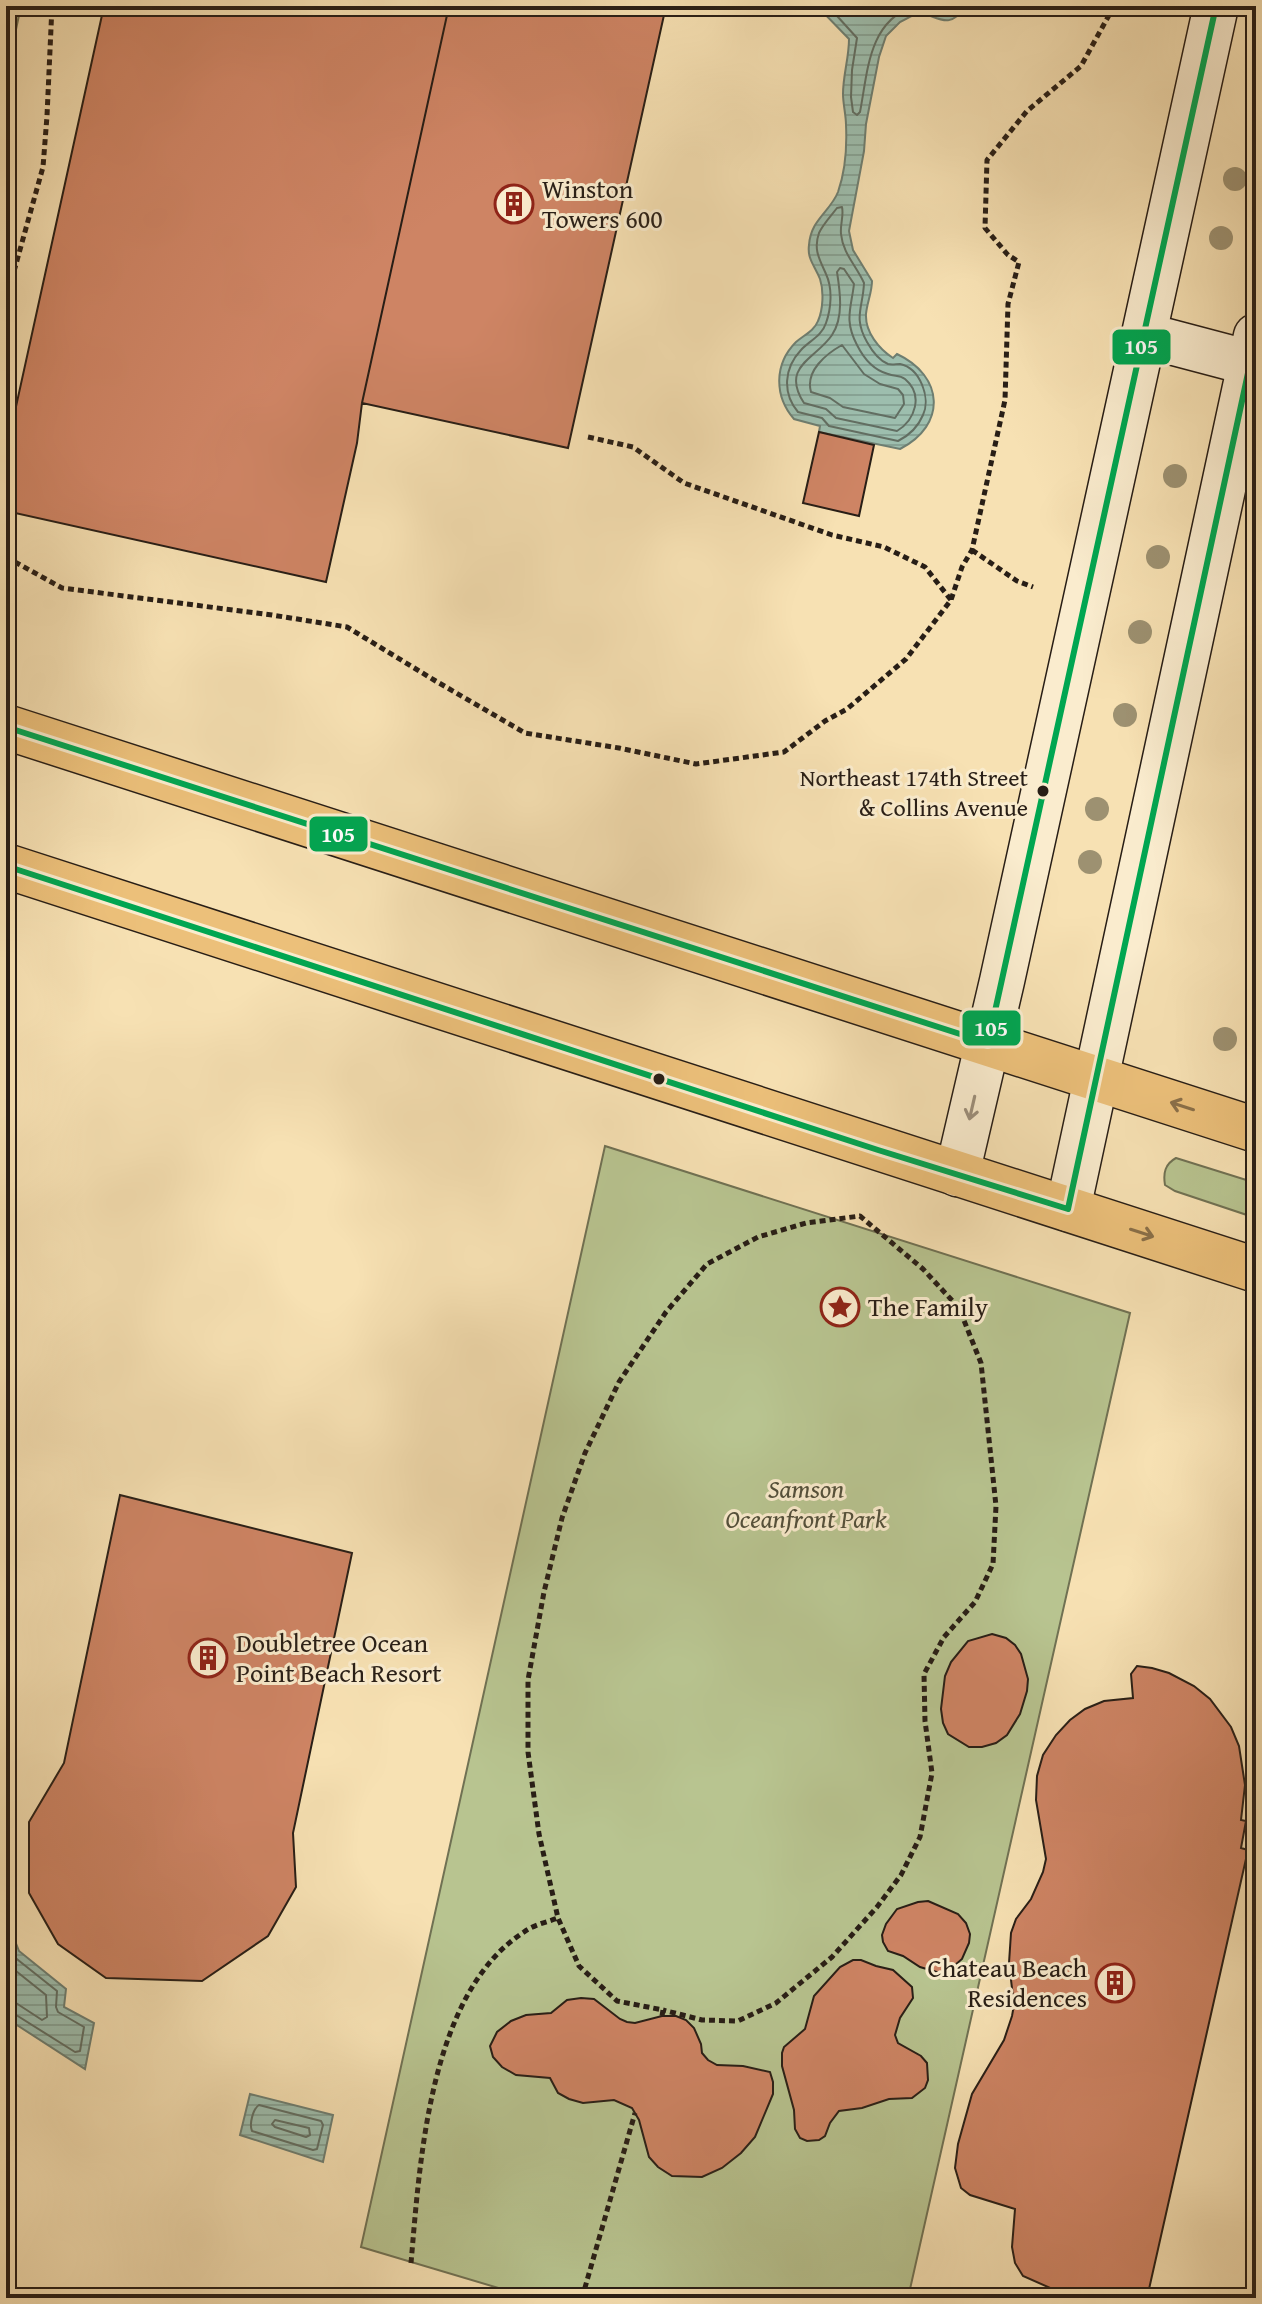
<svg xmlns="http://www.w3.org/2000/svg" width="1262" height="2304" font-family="'Gentium Book Plus',serif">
  <defs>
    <pattern id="water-rules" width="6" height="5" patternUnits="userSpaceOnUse" patternTransform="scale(2)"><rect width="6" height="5" fill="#9dbeae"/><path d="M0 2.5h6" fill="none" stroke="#87a395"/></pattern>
  </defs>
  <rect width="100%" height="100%" fill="#f7e1b3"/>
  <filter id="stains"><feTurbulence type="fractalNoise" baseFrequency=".0025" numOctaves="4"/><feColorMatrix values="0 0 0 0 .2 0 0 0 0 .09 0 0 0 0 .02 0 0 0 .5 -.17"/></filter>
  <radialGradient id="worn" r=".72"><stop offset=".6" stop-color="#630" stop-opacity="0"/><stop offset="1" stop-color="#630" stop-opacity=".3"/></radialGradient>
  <path fill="#b8c490" stroke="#707153" stroke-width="2" d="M6,6H21L6,76Z
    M605,1146L1130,1313L908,2298H532L361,2247Z
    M1176,1158L1256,1183V1218L1175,1191L1165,1185C1163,1173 1165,1164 1176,1158Z"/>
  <path fill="url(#water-rules)" stroke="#6e7e71" stroke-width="2" d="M817,6H966C949,30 941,18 919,12L900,22L886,36L879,57L866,124L864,151L849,231L853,250L872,281C872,292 867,303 866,314C865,332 879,349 893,358L897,354C944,376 947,425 900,449L819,432L820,426L794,419C774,396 774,364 796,342C804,335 814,331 818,321C823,310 824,291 820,279C815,266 807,259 809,245C811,219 830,212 838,192C845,172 847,146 846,125C846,115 843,104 843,94C843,75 849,58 849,39Z
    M6,1918L19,1951L66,1989L64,2007L94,2023L85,2069L6,2018Z
    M250,2094L333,2115L323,2162L240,2135Z"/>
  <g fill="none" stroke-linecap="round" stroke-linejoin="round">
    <path stroke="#626e62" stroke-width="2" d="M828,6L857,38L852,70L851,97L853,112L857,115L860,112C868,71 868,23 913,6
      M842,207C844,216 840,224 841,234C843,254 856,265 864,283C863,308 853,317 867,342C872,351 878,360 888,364C892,365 896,364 900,364C920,368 931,398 923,415C918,427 910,435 898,441L829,426L822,418L798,412C782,393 784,368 801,350C809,341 822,336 826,323C831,309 833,289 826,274C820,260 813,250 819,233C823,224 831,216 837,208Z
      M840,268L844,269L854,284C851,309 844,320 857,345C863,357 873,370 888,374C895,377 899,374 905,379C924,395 915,420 897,431L836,418L826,409L804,403C780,366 816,359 832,335C844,317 840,291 837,272Z
      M842,345L864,374L880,384L898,389L903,395L904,404L895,418L843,407L830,398L811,392C805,371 826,354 842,345Z
      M6,1940L13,1956L57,1991L56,2007L58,2012L84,2027L80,2051L75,2052L13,2013L6,2012
      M6,1963L46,1995L47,2017L42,2020L16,2003L6,2002
      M259,2105L321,2121L323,2125L317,2149L313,2150L252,2131C249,2124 253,2109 259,2105Z
      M275,2120L309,2128L310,2135L306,2137L275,2127L272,2124Z"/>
  </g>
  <path fill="#ce8464" stroke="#281e16" stroke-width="2" d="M104,6H449L362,403L357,443L326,582L6,511V452Z
    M449,6H666L568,448L362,403Z
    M819,432L874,445L859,516L803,503Z
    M120,1495L352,1553L293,1833L296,1887L268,1936L202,1981L106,1978L58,1944L29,1893V1822L64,1763Z
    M992,1634L1006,1638L1015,1645L1021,1654L1028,1679L1027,1691L1020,1714L1007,1735L996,1743L982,1747H969L948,1734L943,1723L941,1709L945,1676L951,1662L968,1641Z
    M1137,1666L1152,1668L1169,1673L1194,1686L1210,1699L1231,1727L1239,1746L1245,1785L1241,1820L1246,1821L1241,1848L1248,1850L1147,2298H1073L1023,2276L1015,2263L1012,2247L1015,2209L970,2195L961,2188L955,2168L958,2144L972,2094L1004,2040L1012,2016L1014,2005L1009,1963L1011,1933L1016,1919L1031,1899L1043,1872L1046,1859L1036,1800L1037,1776L1043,1755L1056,1735L1070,1720L1085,1709L1104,1701L1133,1698L1131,1674Z
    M928,1901L958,1914L966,1923L970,1934L969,1943L962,1959L947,1972L940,1973L920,1967L903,1956L888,1951L883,1942L882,1935L886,1924L897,1909L918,1902Z
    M853,1960H861L876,1966L893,1970L912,1987L913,1998L900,2018L895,2035L898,2043L921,2056L927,2063L928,2080L925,2088L912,2098L889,2099L862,2108L839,2111L830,2123L825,2136L819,2140L807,2141L800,2138L795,2129L794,2110L782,2066V2053L784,2047L805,2029L814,1996L840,1967Z
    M581,1998L594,1999L620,2019L627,2022L635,2023L662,2016H676L686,2020L694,2028L701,2044L702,2053L708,2060L717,2065L743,2066L770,2072L773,2082V2094L755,2137L741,2153L722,2168L702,2177L672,2176L658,2167L649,2157L639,2120L632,2108L614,2100L583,2103L569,2099L558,2093L550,2078L516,2075L502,2067L493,2057L490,2046L497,2032L511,2021L526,2015L551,2013L567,2000Z"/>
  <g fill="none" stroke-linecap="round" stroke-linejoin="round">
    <defs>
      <path id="secondary" d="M1144,335L1250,363
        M957,1174L1002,981L1216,6
        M1068,1209L1256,336"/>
      <path id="primary" d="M6,727L1256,1130
        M6,866L1256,1270"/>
    </defs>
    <use href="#secondary" stroke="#281e16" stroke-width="47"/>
    <use href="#primary" stroke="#281e16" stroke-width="47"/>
    <path stroke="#281e16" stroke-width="5" stroke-dasharray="6 4" stroke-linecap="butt" d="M6,300L43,167L47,116L52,6
      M588,437L633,447L684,483L832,535L884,547L925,567L951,600
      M972,550L1017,581L1033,587
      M6,557L62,588L272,615L347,627L434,680L525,733L619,748L696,764L784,752L825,721L847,709L906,659L951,600L962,567L972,550L1005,400L1008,304L1019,262L1008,255L985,228L987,160L1027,111L1081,66L1114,6
      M662,2016L663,2010L617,2001L579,1966L558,1918L539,1834L528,1752V1680L544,1592L562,1518L585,1453L619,1382L666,1312L707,1264L758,1237L806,1223L860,1216L923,1269L959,1308L981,1363L996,1506L993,1564L975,1602L944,1637L924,1674L925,1721L932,1773L920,1837L901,1875L877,1907L832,1957L776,2003L738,2021L702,2020L663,2010
      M411,2263C420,2161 429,1993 524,1932C533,1925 547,1922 558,1918
      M582,2298L635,2113"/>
    <use href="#secondary" stroke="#faecce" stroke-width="44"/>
    <use href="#primary" stroke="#ecc07a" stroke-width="44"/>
    <defs>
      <path id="bus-1" d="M6,727L988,1043L1216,6
        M6,866L878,1150L1068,1209L1256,336"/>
    </defs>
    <use href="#bus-1" stroke="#faecce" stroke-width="12"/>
    <use href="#bus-1" stroke="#00a651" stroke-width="6"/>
  </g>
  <g fill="#9d9171">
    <circle cx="1235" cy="179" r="12"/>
    <circle cx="1221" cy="238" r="12"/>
    <circle cx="1175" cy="476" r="12"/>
    <circle cx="1158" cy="557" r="12"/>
    <circle cx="1140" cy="632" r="12"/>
    <circle cx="1125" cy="715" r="12"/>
    <circle cx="1097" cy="809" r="12"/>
    <circle cx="1090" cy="862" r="12"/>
    <circle cx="1225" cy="1039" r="12"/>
  </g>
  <defs><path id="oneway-shaft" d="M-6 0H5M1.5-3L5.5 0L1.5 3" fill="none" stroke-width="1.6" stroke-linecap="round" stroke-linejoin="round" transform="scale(2)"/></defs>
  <g stroke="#8a6f48">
    <use href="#oneway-shaft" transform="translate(1182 1106) rotate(-162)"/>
    <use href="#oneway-shaft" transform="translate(1142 1233) rotate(18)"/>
  </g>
  <use stroke="#9c8f7b" href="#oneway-shaft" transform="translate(972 1108) rotate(103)"/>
  <defs>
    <symbol id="building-ring" viewBox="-11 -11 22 22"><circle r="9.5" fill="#faecce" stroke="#8f2418" stroke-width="1.5"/><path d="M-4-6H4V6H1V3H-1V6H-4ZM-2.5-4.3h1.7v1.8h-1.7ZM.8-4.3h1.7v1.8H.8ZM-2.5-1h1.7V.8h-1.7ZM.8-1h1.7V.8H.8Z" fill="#8f2418"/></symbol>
    <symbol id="sight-ring" viewBox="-11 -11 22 22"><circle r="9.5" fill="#faecce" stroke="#8f2418" stroke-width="1.5"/><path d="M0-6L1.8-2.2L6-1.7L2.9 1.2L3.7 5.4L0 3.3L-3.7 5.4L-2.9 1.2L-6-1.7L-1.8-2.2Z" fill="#8f2418"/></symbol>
  </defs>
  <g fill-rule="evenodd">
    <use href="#building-ring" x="492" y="182" width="44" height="44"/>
    <use href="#sight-ring" x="818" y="1285" width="44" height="44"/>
    <use href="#building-ring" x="186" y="1636" width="44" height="44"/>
    <use href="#building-ring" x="1093" y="1961" width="44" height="44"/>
  </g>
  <g fill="#281e16" stroke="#faecce" stroke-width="3">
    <circle cx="1043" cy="791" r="7"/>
    <circle cx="659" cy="1079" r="7"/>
  </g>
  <g text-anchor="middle" stroke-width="6" stroke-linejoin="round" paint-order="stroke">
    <g font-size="24" fill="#281e16" stroke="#faecce" text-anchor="end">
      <text x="1028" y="786">Northeast 174th Street<tspan x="1028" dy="30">&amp; Collins Avenue</tspan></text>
    </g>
    <g font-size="26" fill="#281e16" stroke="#faecce" text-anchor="start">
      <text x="542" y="198">Winston<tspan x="542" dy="30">Towers 600</tspan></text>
      <text x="868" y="1316">The Family</text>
      <text x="236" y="1652">Doubletree Ocean<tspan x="236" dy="30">Point Beach Resort</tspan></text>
      <text x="1087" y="1977" text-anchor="end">Chateau Beach<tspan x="1087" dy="30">Residences</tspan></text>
    </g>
    <g font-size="26" font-style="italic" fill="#53503b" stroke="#faecce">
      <text x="806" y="1498">Samson<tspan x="806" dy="30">Oceanfront Park</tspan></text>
    </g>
  </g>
  <g stroke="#faecce" stroke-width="3">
    <rect x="1111" y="328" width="61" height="38" rx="8" fill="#00a651"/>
    <rect x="308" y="815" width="61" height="38" rx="8" fill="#00a651"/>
    <rect x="961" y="1009" width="61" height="38" rx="8" fill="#00a651"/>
  </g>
  <g font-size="22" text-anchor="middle" font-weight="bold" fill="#fff">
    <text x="1141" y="354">105</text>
    <text x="338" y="842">105</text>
    <text x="991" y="1036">105</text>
  </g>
  <rect width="1262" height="2304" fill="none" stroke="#f7e1b3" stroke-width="32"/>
  <rect x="8" y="8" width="1246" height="2288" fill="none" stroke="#281e16" stroke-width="4"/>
  <rect x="16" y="16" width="1230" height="2272" fill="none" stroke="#281e16" stroke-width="2"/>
  <rect width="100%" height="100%" filter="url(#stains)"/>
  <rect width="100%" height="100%" fill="url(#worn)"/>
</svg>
